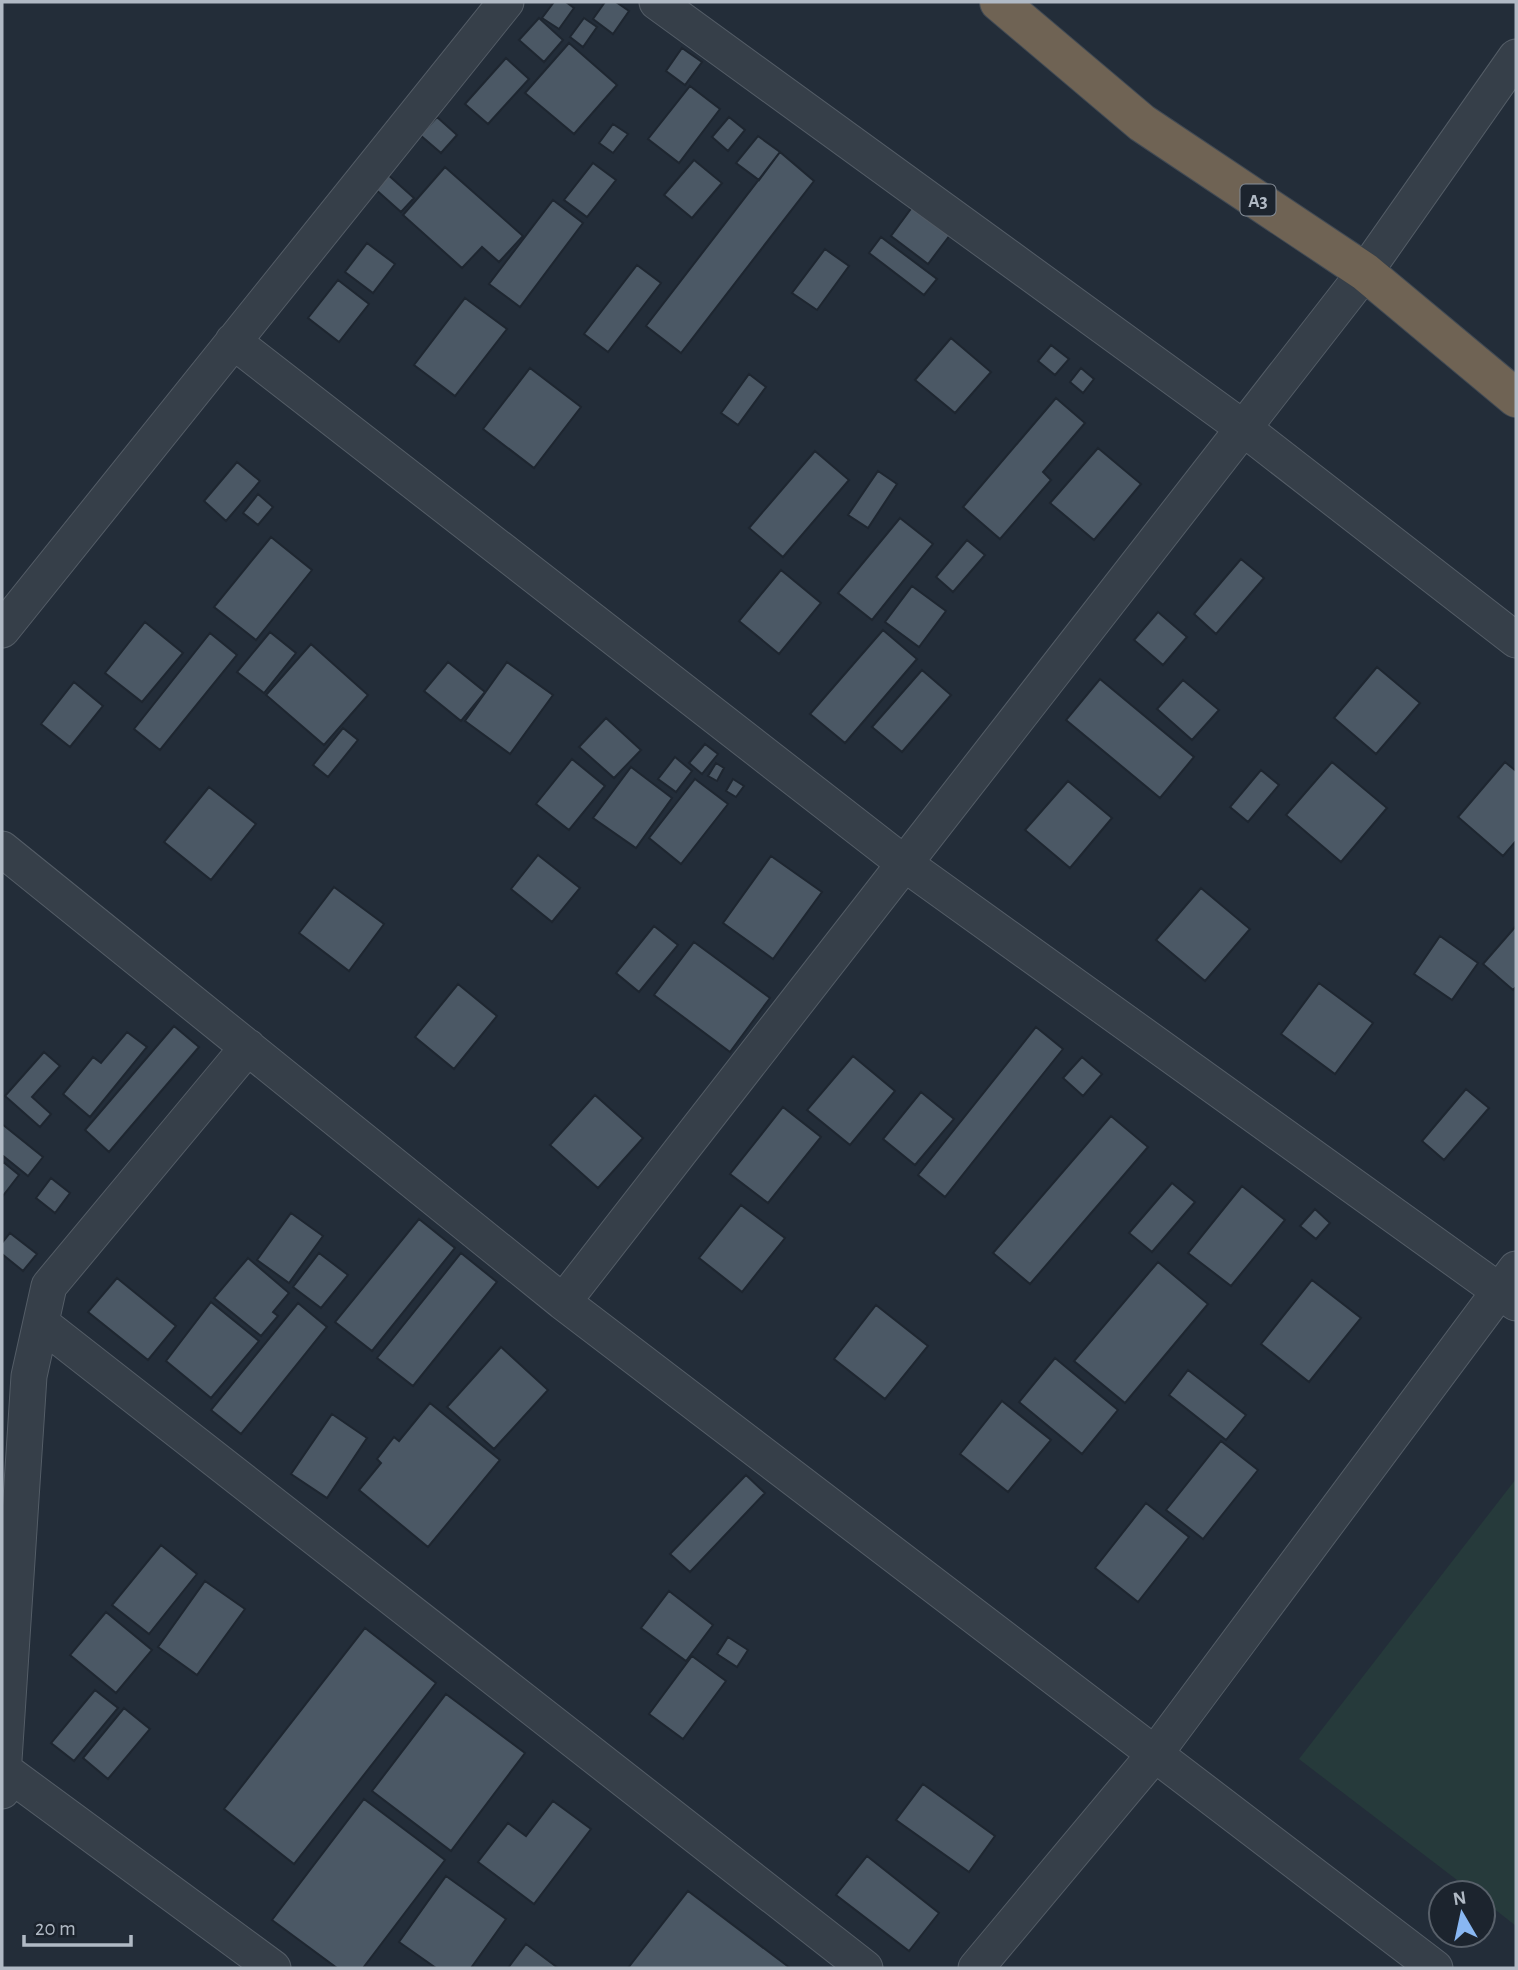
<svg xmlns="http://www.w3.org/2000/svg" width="1518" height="1970" font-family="'Alegreya Sans',sans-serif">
  <rect width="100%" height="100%" fill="#232d39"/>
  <path fill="#263a3b" d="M1516,1479V1926L1483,1900V1893H1474L1299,1759Z"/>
  <path fill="#4b5865" stroke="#1e2630" stroke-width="2" d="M554,2H566L574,8L559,29L542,18Z
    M605,2H616L629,11L613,34L593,19Z
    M539,18L563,40L544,62L519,40Z
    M584,18L597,27L583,47L570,37Z
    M569,43L617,85L574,134L525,93Z
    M682,48L702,62L685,85L666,71Z
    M506,58L529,79L488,124L465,104Z
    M690,86L720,109L679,163L648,139Z
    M437,117L457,135L441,153L420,135Z
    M729,117L745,130L728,151L712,137Z
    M613,124L628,134L613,153L599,143Z
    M758,136L780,152L759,180L736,163Z
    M780,152L814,181L681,353L646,326Z
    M694,160L722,183L692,218L664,195Z
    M593,163L616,180L587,217L564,200Z
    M445,167L523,236L499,262L482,247L462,268L403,215Z
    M386,173L414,198L401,212L374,188Z
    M553,200L583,223L520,307L489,284Z
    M913,206L950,235L928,264L891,236Z
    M881,237L937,279L924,295L869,253Z
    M367,243L395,264L373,293L345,272Z
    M825,249L849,266L817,310L792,293Z
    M637,265L661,283L608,352L584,334Z
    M338,280L369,304L339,342L308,318Z
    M465,298L507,329L455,396L414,365Z
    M951,338L991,372L955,413L915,380Z
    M1051,345L1069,359L1055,375L1038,361Z
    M530,368L581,407L534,468L483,429Z
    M1081,368L1094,379L1083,393L1070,382Z
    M749,374L766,387L738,425L721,413Z
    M1056,398L1085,423L1043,472L1051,480L1000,539L963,507Z
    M1098,448L1141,484L1094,540L1050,503Z
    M815,451L849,480L783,557L749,528Z
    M237,462L260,481L226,521L204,501Z
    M878,471L897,484L868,528L848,515Z
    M258,494L273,507L258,525L243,513Z
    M900,518L933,544L872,620L838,593Z
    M271,537L312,570L256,640L214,607Z
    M967,540L985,555L953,592L936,577Z
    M1241,559L1264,578L1216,634L1194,614Z
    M781,570L821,603L779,654L739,621Z
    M912,586L946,611L919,647L885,622Z
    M1158,612L1187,637L1163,665L1134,640Z
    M145,622L183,653L142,702L105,673Z
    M883,630L917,659L845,743L810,714Z
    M270,632L296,653L264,693L237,672Z
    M210,633L237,655L160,750L134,729Z
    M311,644L368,695L324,745L266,695Z
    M448,662L485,692L461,721L424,691Z
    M507,662L553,695L510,754L465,721Z
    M1377,667L1420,703L1376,754L1334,718Z
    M922,670L951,695L902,752L872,727Z
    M1100,679L1194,757L1160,798L1066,720Z
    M1183,680L1219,710L1192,740L1157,709Z
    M74,682L103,706L70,747L41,724Z
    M606,718L641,750L614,778L579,747Z
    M343,728L358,740L328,777L313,765Z
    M705,744L718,754L702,774L689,763Z
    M675,757L692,771L676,792L658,779Z
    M572,759L605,786L569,830L536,804Z
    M1332,762L1387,808L1341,862L1286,815Z
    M1505,762L1516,771V841L1503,856L1458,817Z
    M716,763L724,768L717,781L708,776Z
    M631,767L672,798L636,848L593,818Z
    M1261,770L1279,785L1248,822L1230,807Z
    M695,779L728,804L681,864L649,838Z
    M733,779L744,786L736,797L726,791Z
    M1068,781L1112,818L1070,868L1025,830Z
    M209,787L256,824L211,880L164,842Z
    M538,855L580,888L552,922L511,889Z
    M771,856L822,892L773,959L723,923Z
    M334,887L384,924L349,971L299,933Z
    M1201,888L1250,929L1205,981L1156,940Z
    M654,926L678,945L639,992L616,973Z
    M1516,926V987L1513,990L1483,964Z
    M1440,936L1478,963L1452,1000L1414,974Z
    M694,942L770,998L730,1052L654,995Z
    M1319,983L1373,1023L1335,1074L1281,1034Z
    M458,984L497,1016L454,1069L415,1037Z
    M174,1026L199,1047L109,1152L85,1130Z
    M1036,1027L1063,1049L945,1197L918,1175Z
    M127,1032L147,1047L90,1117L63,1094L93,1057L101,1063Z
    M44,1052L60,1066L32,1097L51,1114L40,1127L5,1096Z
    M853,1056L895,1091L850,1145L807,1110Z
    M1082,1057L1102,1074L1083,1096L1063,1078Z
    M1466,1089L1489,1108L1444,1160L1422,1141Z
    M921,1092L954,1119L915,1165L883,1139Z
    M595,1095L643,1138L598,1188L550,1145Z
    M783,1107L821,1137L768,1203L730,1174Z
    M1111,1116L1148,1147L1030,1284L993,1253Z
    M2,1124L43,1157L28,1176L2,1155Z
    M2,1161L19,1175L2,1197Z
    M51,1178L70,1193L55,1213L36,1198Z
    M1172,1183L1195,1202L1152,1252L1129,1233Z
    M1242,1186L1285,1220L1231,1286L1188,1253Z
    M741,1205L785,1238L742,1292L699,1258Z
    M1315,1209L1330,1223L1316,1239L1300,1226Z
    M291,1213L323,1236L289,1283L257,1260Z
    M419,1219L455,1248L372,1351L335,1322Z
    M10,1233L37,1254L23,1271L2,1254V1243Z
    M319,1253L348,1275L321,1308L293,1287Z
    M461,1253L497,1282L413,1386L377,1358Z
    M248,1258L289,1293L273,1312L278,1316L261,1336L214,1298Z
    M1158,1262L1208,1304L1125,1403L1074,1361Z
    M117,1278L176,1326L148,1360L88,1312Z
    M1312,1280L1361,1318L1309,1382L1261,1344Z
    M211,1302L259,1341L211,1398L166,1361Z
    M298,1303L327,1327L241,1434L211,1410Z
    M876,1305L928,1346L885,1399L834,1359Z
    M501,1347L548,1390L494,1449L447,1407Z
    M1055,1358L1118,1410L1082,1454L1019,1402Z
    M1188,1370L1246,1415L1226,1440L1169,1395Z
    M1002,1401L1051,1440L1008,1492L960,1454Z
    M430,1403L500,1460L428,1547L359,1490L381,1463L377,1459L394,1437L399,1441Z
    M332,1414L367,1438L327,1498L291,1474Z
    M1221,1441L1258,1470L1203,1539L1166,1510Z
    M746,1475L765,1493L690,1572L670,1554Z
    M1146,1503L1189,1537L1138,1602L1095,1568Z
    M161,1545L197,1574L149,1634L112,1605Z
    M205,1581L245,1609L197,1675L158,1647Z
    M669,1591L713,1625L686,1661L641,1628Z
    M106,1612L152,1650L116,1693L70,1655Z
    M365,1628L436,1683L294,1864L224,1809Z
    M728,1637L748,1650L737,1667L717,1654Z
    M692,1656L726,1681L683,1739L649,1714Z
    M95,1690L118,1708L74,1761L51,1743Z
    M446,1694L525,1753L451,1851L372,1791Z
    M124,1708L150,1729L108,1779L83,1758Z
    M923,1784L995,1836L969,1872L896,1820Z
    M364,1799L445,1860L363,1968H337L272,1920Z
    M553,1801L591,1829L534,1904L478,1862L508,1823L526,1836Z
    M867,1856L939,1913L909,1951L836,1895Z
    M446,1876L506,1919L471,1968H436L399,1942Z
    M688,1891L790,1968H628Z
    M526,1944L558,1968H508Z"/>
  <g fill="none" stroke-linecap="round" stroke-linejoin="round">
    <defs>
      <path id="minor" d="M657,2L1243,428L1516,640
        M233,341L905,864L1516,1303
        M2,630L506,2
        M2,849L563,1302
        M41,1323L865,1968
        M4,1770L273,1968
        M2,1791L29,1376L49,1286L248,1047
        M976,1968L1154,1755L1516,1269
        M1435,1968L563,1302L1365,272L1516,57"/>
      <path id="highway" d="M999,2L1142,123L1365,272L1516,398"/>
    </defs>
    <use href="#minor" stroke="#545d67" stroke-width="37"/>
    <use href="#highway" stroke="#414a54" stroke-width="40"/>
    <use href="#minor" stroke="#363f49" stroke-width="35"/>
    <use href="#highway" stroke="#6f6354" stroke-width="38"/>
  </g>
  <g text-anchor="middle" stroke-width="5" stroke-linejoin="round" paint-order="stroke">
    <rect fill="#1c242e" stroke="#848d98" stroke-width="2" x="1240.5" y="184.5" width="35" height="31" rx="5"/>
    <g font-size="19" font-weight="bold" fill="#b1bac5">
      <text x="1258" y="207">A3</text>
    </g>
  </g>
  <rect width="1518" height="1970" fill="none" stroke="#b1bac5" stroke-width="7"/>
  <g transform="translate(1462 1914) rotate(351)"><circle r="33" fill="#1c242e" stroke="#58606a" stroke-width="2"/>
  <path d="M0-5L12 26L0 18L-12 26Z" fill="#89b7f2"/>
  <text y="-10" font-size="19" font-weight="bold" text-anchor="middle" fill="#b1bac5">N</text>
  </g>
  <path d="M24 1935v10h107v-10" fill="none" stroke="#b1bac5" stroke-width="3.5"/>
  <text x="35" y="1935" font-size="21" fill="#b1bac5" stroke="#1c242e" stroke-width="5" paint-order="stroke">20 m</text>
</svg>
